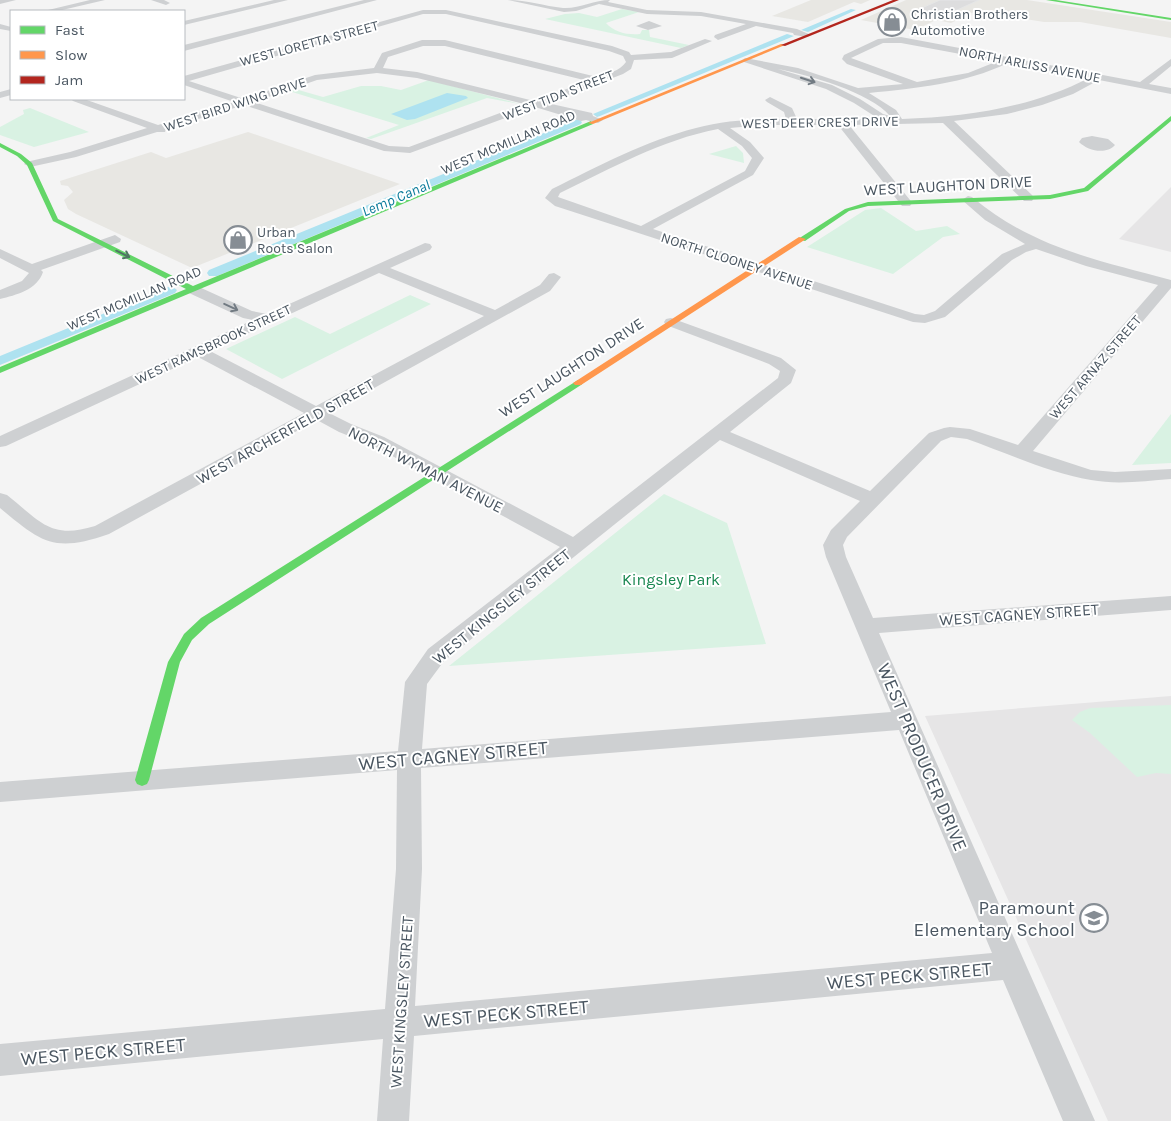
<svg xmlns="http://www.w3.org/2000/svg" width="1171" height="1121" font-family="Karla,sans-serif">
  <rect width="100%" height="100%" fill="#f4f4f4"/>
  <path fill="#e8e7e3" d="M811,0H870L861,4L854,2L808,22L772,16Z
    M906,0H1027L1171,22V38L1080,22H1044L976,11L951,23L936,20L915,30L861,20Z
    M248,132L400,184L192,268L76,214L68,209L64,200L73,192L68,186L61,185L60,181L151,152L166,158Z"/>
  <path fill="#e6e5e6" d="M1171,187V252L1119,239Z
    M1171,696V1121H1108L925,716Z"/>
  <path fill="#d9f2e3" d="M622,9L639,12L606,23C615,33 628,35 640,34L642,30H649L650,37L689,45L681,48L545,19L565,14L579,13L597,17Z
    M429,80L520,104L487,98L371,139L366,138L399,125L289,91L295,89L323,97L361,86H381L401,90Z
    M30,108L89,132L34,147L0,135V127L24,114L23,110Z
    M736,146L743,153L744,163L709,154Z
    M881,208L916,231L947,226L960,234L943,237L893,274L807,247L865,210Z
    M410,295L431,304L282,379L226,349L295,317L330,334Z
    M1171,414V463L1132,465Z
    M664,494L727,523L766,644L449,666Z
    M1171,705V774L1156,773L1137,777L1090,733L1072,720L1080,712L1090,708Z"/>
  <path fill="#aee2f0" d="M447,93L466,96L468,98L415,119L407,120L391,114Z"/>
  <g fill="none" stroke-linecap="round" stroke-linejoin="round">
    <path fill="#aee2f0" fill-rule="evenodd" d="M851,9L856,10L808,32L801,30Z
      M787,34L794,36L600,116L597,117L593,114Z
      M578,119L582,122L581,124L217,276H209L207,273L209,270Z
      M171,286L177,290L175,293L0,365V356Z"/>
  </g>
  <path fill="#ddddde" stroke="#e5e6e7" d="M940,0H979L944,16L915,11Z"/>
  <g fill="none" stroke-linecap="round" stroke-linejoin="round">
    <path fill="#ced0d2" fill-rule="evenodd" d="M0,0H16L0,4Z
      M90,0H105L58,11H44Z
      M151,0H164L170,3L166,5Z
      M274,0H288L184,25V21Z
      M364,0H377L184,51V45Z
      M508,0C527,0 544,6 563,8C579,9 594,0 610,0L608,2L647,10L701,12L797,29L811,35L807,37L794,35L793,33L756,26L718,40L714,37L715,35L746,24L701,16L647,14L599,4L576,11L564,12Z
      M423,10H446L612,46L629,52L631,55L671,52L705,39L712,41L672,58L634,60L631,69L623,74L547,103L592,113L593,116L603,120L598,123L586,120L581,121L535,107L410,153L384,151L244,105L166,129L165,132H157L76,157L30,167L24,164L26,162L70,152L147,128L73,101L71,99H84L158,125L234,102L184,85V76ZM423,14H446L609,51L623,56L626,62C620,71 607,74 597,77L445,40H422L382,53L374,68L315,75L244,99L189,81ZM423,46H445L588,81L534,101L417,72L383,68L388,57ZM377,73L417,78L524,104L409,147L389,146L254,102L317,80Z
      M649,21L662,26L648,30L636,26Z
      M0,24L11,27V31L0,29Z
      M901,37L1140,82L1171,59V66L1149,84L1171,88V94L1099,80L1073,94L1042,105L1007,114L954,121L1032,195L1034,198L1032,201H1024L943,123L849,125L910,200L912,203L910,206H902L838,125H765L730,128L750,142L764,158L753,175L653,229L915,314L924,315L935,311L1002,254L1025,244L985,220L962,200L968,196L972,197C1033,248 1097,260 1171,280V288L1033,451L1091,470L1115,472L1171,469V479C1145,481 1117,485 1091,480C1049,473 1007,453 967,439L951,437L941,441L847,537L843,545L846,557L873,618L1171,596V610L879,633L1095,1121H1063L1003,980L414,1036L409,1121H377L383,1039L0,1076V1044L385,1009L396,869L397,770L0,802V782L398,751L405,682L428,649L560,547L372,445L339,432L317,420L109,534C54,553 42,543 0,508V493L7,495C40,521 50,540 95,526L304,413L198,357L6,446L0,447V436L253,320L243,318L189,293L187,290L189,287H199L252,311L267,314L425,243L430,244L432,247L430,250L390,268L495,310L540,285L549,274L554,273L561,277L550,291L329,413L351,424L384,437L573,537L778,378L780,371L769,364L666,325L664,322L666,319L671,318L781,358L796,370L791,383L730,432L870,491L929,433L944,428L950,427L970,429L1018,445L1158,285L1086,266L1036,249L1026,252L1012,260L945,317L925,323L913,322L555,206L545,198L552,189C599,166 645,141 696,128C725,120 756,119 786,119L784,112L767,102L765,100L770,97L792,108L797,119H879L854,103L826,89L741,61L745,58L798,68L858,88L903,84L847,64L842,59L844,55L878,39ZM883,43H901L998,61L968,73L917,82L851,58ZM1008,63L1089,78C1030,108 966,117 902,119L896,110L869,93C917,88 964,84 1008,63ZM778,69C808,75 870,92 890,116L883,114L860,99L832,85ZM718,129L742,146L752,158L745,171L641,226L558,197L560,193C612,168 661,140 718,129ZM379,273L484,316L316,406L210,351ZM720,440L860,501L831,530L823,545L826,557L891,712L422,749L427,684L444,661ZM899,730L992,953L415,1006L422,869L421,768Z
      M11,89V95L0,98V92Z
      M1092,136L1108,139L1115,145C1106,155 1088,151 1079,142L1082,138Z
      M115,235L121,239L120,242L41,270L43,272C37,290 16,295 0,299V290L22,281L29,273L0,258V249L32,264Z"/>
    <path fill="#63d668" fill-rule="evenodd" d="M1046,0H1056L1171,18V20Z
      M1171,116V121L1088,191L1050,199L868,206L849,211L805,241L798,239L845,209L868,202L1050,195L1084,188Z
      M591,121L593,124L0,373V367L186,289L53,221L27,165L17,156L0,147V143L21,154L32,163L58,219L193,286Z
      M578,380L583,383L581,385L209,624L192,640L180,662L149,780L147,784L142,786L137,784L135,780L168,662L184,634L201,618Z"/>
    <path fill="#ff974d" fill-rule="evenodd" d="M781,44L785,45L593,124L588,123Z
      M799,237L806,239L581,385H575L573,383Z"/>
    <path fill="#b3261e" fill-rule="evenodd" d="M893,0H899L785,46L781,45Z"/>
  </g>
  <defs><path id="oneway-shaft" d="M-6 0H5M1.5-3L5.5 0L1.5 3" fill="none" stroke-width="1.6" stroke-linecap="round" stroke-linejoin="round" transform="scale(1.25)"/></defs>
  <g stroke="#727b83">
    <use href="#oneway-shaft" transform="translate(808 80) rotate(18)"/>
    <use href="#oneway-shaft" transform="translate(231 307) rotate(25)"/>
  </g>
  <use stroke="#507663" href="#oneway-shaft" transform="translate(123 254) rotate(26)"/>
  <defs>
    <symbol id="shop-ring" viewBox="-11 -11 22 22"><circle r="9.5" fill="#fff" stroke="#868d94" stroke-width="1.5"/><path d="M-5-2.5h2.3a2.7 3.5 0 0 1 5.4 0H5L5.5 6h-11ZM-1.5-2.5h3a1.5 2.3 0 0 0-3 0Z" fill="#868d94"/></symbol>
    <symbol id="school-ring" viewBox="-11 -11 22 22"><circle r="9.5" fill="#fff" stroke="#868d94" stroke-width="1.5"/><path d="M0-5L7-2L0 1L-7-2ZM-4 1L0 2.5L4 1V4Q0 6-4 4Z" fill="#868d94"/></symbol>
  </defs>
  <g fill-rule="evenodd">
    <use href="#shop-ring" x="876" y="6" width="32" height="32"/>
    <use href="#shop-ring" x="222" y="224" width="32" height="32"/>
    <use href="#school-ring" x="1078" y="902" width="32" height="32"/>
  </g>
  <g text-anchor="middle" stroke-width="4" stroke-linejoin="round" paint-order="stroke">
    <g font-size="14" fill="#4a5661" stroke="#fff" text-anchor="start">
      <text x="911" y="19">Christian Brothers<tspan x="911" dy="16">Automotive</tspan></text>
      <text x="257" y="237">Urban<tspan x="257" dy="16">Roots Salon</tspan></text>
    </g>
    <g font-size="14" fill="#4a5661" stroke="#fff">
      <text transform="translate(309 43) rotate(-15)" y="5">WEST LORETTA STREET</text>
      <text transform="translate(1030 64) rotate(11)" y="5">NORTH ARLISS AVENUE</text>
      <text transform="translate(558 95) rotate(-21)" y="5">WEST TIDA STREET</text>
      <text transform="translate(235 104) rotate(-18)" y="5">WEST BIRD WING DRIVE</text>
      <text transform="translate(820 122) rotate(-1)" y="5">WEST DEER CREST DRIVE</text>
      <text transform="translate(508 142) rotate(-23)" y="5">WEST MCMILLAN ROAD</text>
      <text transform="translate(737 261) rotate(18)" y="5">NORTH CLOONEY AVENUE</text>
      <text transform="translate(134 298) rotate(-23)" y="5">WEST MCMILLAN ROAD</text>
      <text transform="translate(213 344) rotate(-25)" y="5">WEST RAMSBROOK STREET</text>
      <text transform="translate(1095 367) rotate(-49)" y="5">WEST ARNAZ STREET</text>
    </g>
    <g font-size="15" font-style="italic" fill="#0c7c9b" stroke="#fff">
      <text transform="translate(396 198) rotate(-23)" y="5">Lemp Canal</text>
    </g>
    <g font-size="16" fill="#4a5661" stroke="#fff">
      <text transform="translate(948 185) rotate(-3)" y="6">WEST LAUGHTON DRIVE</text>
      <text transform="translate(571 367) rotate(-33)" y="6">WEST LAUGHTON DRIVE</text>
      <text transform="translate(285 431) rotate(-29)" y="6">WEST ARCHERFIELD STREET</text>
      <text transform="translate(426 469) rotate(27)" y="6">NORTH WYMAN AVENUE</text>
      <text transform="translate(501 606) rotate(-39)" y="6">WEST KINGSLEY STREET</text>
      <text transform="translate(1019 614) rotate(-4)" y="6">WEST CAGNEY STREET</text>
      <text transform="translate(401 1002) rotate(-86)" y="6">WEST KINGSLEY STREET</text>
    </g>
    <g font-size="16" fill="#17864f" stroke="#fff">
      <text x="671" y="585">Kingsley Park</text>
    </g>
    <g font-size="19" fill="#4a5661" stroke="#fff">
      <text transform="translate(453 755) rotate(-5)" y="7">WEST CAGNEY STREET</text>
      <text transform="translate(923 757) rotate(67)" y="7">WEST PRODUCER DRIVE</text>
      <text transform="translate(909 975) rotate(-5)" y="7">WEST PECK STREET</text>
      <text transform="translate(506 1013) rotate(-5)" y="7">WEST PECK STREET</text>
      <text transform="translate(103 1051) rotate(-5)" y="7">WEST PECK STREET</text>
    </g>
    <g font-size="19" fill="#4a5661" stroke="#fff" text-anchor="end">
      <text x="1075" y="914">Paramount<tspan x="1075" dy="22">Elementary School</tspan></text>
    </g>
  </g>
  <rect x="10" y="10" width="175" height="90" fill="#ffffff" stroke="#b7bbc0"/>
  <rect x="20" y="26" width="25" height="8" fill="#63d668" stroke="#b7bbc0"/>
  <text x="55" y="35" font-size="15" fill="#4a5661">Fast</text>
  <rect x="20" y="51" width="25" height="8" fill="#ff974d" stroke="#b7bbc0"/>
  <text x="55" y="60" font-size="15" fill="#4a5661">Slow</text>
  <rect x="20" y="76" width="25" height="8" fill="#b3261e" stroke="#b7bbc0"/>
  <text x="55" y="85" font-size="15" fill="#4a5661">Jam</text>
</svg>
